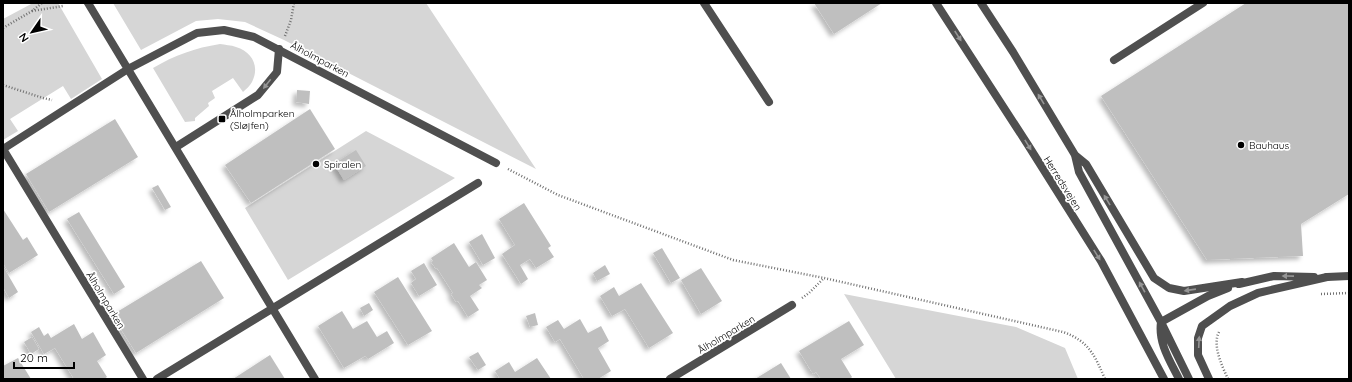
<svg xmlns="http://www.w3.org/2000/svg" width="1352" height="382" font-family="Quicksand,sans-serif">
  <defs>
    <filter id="shadow"><feDropShadow dx="-3.5" dy="3.5" stdDeviation="2" flood-color="#0004"/></filter>
  </defs>
  <rect width="100%" height="100%" fill="#fff"/>
  <path fill="#d6d6d6" d="M33,3H58L102,79L71,99L63,86L10,119L18,131L3,140V19Z
    M113,3H426L536,169L284,40L245,22L218,19L196,21L141,50Z
    M220,44C225,45 231,45 236,47C252,52 260,66 252,82C250,86 246,89 243,92L233,78L212,91L215,98L208,103L209,106L195,118V121L185,122L153,68C175,55 195,48 220,44Z
    M366,131L455,178L288,280L245,208Z
    M844,294L1016,327L1065,348L1078,379H896Z"/>
  <path fill="#bfbfbf" filter="url(#shadow)" d="M814,3H882L834,34Z
    M1246,3H1349V194L1301,224L1303,256L1207,260L1101,96Z
    M297,90L310,91L309,104L296,102Z
    M310,109L335,149L251,203L225,165Z
    M115,119L138,157L49,212L26,174Z
    M356,150L366,166L344,180L334,164Z
    M158,185L171,207L165,210L152,188Z
    M524,203L551,246L548,248L554,257L536,268L530,259L520,265L528,279L521,284L502,254L515,245L499,219Z
    M3,209L23,240L27,237L38,255L9,273L3,263Z
    M79,212L125,287L114,294L67,219Z
    M482,234L495,258L483,265L469,242Z
    M454,243L469,267L476,262L487,280L479,285L482,288L470,296L479,310L468,317L458,301L456,302L451,294L453,293L437,268L436,269L431,262L433,261L431,258Z
    M662,248L680,278L671,283L653,253Z
    M201,261L224,298L136,353L112,315Z
    M424,263L437,285L419,296L411,283L416,279L411,271Z
    M605,265L610,274L597,281L593,273Z
    M3,266L18,292L9,298L3,287Z
    M701,268L722,301L701,314L681,280Z
    M398,277L432,331L408,345L374,292Z
    M641,283L673,333L649,348L625,309L612,316L600,296L614,287L619,296Z
    M369,303L373,310L364,316L360,308Z
    M342,311L353,329L367,321L377,337L387,331L394,343L368,359L365,356L344,368L318,326Z
    M535,313L538,325L530,327L526,316Z
    M580,319L588,333L601,326L609,341L598,348L611,371L598,379H584L560,339L555,342L546,327L558,320L564,329Z
    M849,321L864,345L841,359L852,377L850,379H821L816,372L813,374L799,351Z
    M74,324L82,339L93,332L106,355L97,361L107,377L104,379H74L55,348L44,354L31,332L39,327L44,336L48,333L51,338Z
    M32,337L39,349L31,354L24,342Z
    M478,352L486,365L478,370L469,357Z
    M270,355L285,379H233Z
    M18,358L31,379H3V366Z
    M537,358L551,379H500L495,371L509,362L515,372Z
    M781,363L791,379H755Z"/>
  <g fill="none" stroke-linecap="round" stroke-linejoin="round">
    <path stroke="#717171" stroke-width="2.5" stroke-dasharray="1 2" stroke-linecap="butt" d="M32,11L63,6
      M3,28L32,11L42,3
      M285,36L291,20L294,3
      M3,85L43,98L52,100
      M508,169L558,195L733,260L824,278L1063,332C1089,341 1095,356 1105,379
      M1321,294L1349,293
      M802,298L809,293L824,278
      M1219,332C1212,345 1222,366 1228,379"/>
    <path stroke="#4f4f4f" stroke-width="8" d="M704,3L769,102
      M1114,60L1203,3
      M176,147L258,95L277,72L279,49"/>
    <path stroke="#4f4f4f" stroke-width="8" d="M88,3L315,379
      M3,149L128,69L197,33L224,30L254,37L496,163
      M3,149L143,379
      M1327,277L1349,276
      M157,379L478,183
      M670,379L792,305"/>
    <path stroke="#4f4f4f" stroke-width="8" d="M936,3L1028,145L1101,261L1164,379
      M981,3L1013,52L1075,155L1079,172L1161,322L1189,379
      M1075,155L1086,164L1154,278L1169,288L1184,291L1242,282
      M1239,284L1274,276L1314,277
      M1161,322L1208,296L1228,288
      M1161,322C1158,343 1170,361 1179,379
      M1209,379L1198,355V338L1202,326L1230,306L1258,293L1327,277"/>
  </g>
  <defs><path id="oneway-solid" d="M-6-.8H1V-3.2L6.5 0L1 3.2V.8H-6Z"/></defs>
  <g fill="#959595">
    <use href="#oneway-solid" transform="translate(958 36) rotate(57)"/>
    <use href="#oneway-solid" transform="translate(267 84) rotate(128)"/>
    <use href="#oneway-solid" transform="translate(1041 99) rotate(-121)"/>
    <use href="#oneway-solid" transform="translate(1028 145) rotate(58)"/>
    <use href="#oneway-solid" transform="translate(1107 200) rotate(-121)"/>
    <use href="#oneway-solid" transform="translate(1097 255) rotate(58)"/>
    <use href="#oneway-solid" transform="translate(1288 276) rotate(-179)"/>
    <use href="#oneway-solid" transform="translate(1142 287) rotate(-119)"/>
    <use href="#oneway-solid" transform="translate(1190 290) rotate(172)"/>
    <use href="#oneway-solid" transform="translate(1199 342) rotate(-87)"/>
  </g>
  <g fill="#000" stroke="#fff" stroke-width="1.5">
    <rect x="218" y="115" width="8" height="8" rx="2"/>
    <circle cx="1241" cy="145" r="4"/>
    <circle cx="316" cy="164" r="4"/>
  </g>
  <g text-anchor="middle" stroke-width="3.5" stroke-linejoin="round" paint-order="stroke">
    <g font-size="10" fill="#000" stroke="#fff">
      <text transform="translate(320 59) rotate(28)" y="4">Ålholmparken</text>
      <text transform="translate(1063 183) rotate(58)" y="4">Herredsvejen</text>
      <text transform="translate(106 300) rotate(59)" y="4">Ålholmparken</text>
      <text transform="translate(726 334) rotate(-31)" y="4">Ålholmparken</text>
    </g>
    <g font-size="10" fill="#000" stroke="#fff" text-anchor="start">
      <text x="230" y="117">Ålholmparken<tspan x="230" dy="12">(Sløjfen)</tspan></text>
      <text x="1249" y="149">Bauhaus</text>
      <text x="324" y="168">Spiralen</text>
    </g>
  </g>
  <rect width="1352" height="382" fill="none" stroke="#000000" stroke-width="8"/>
  <g transform="translate(32 32) rotate(236)" stroke="#ffffff" stroke-width="3" paint-order="stroke">
  <path d="M0-3L7 15L0 10L-7 15Z" fill="#000000"/>
  <text y="-6" font-size="11" font-weight="bold" text-anchor="middle" fill="#000000">N</text>
  </g>
  <path d="M14 362v6h60v-6" fill="none" stroke="#000000" stroke-width="2"/>
  <text x="20" y="362" font-size="12" fill="#000000" stroke="#ffffff" stroke-width="3" paint-order="stroke">20 m</text>
</svg>
